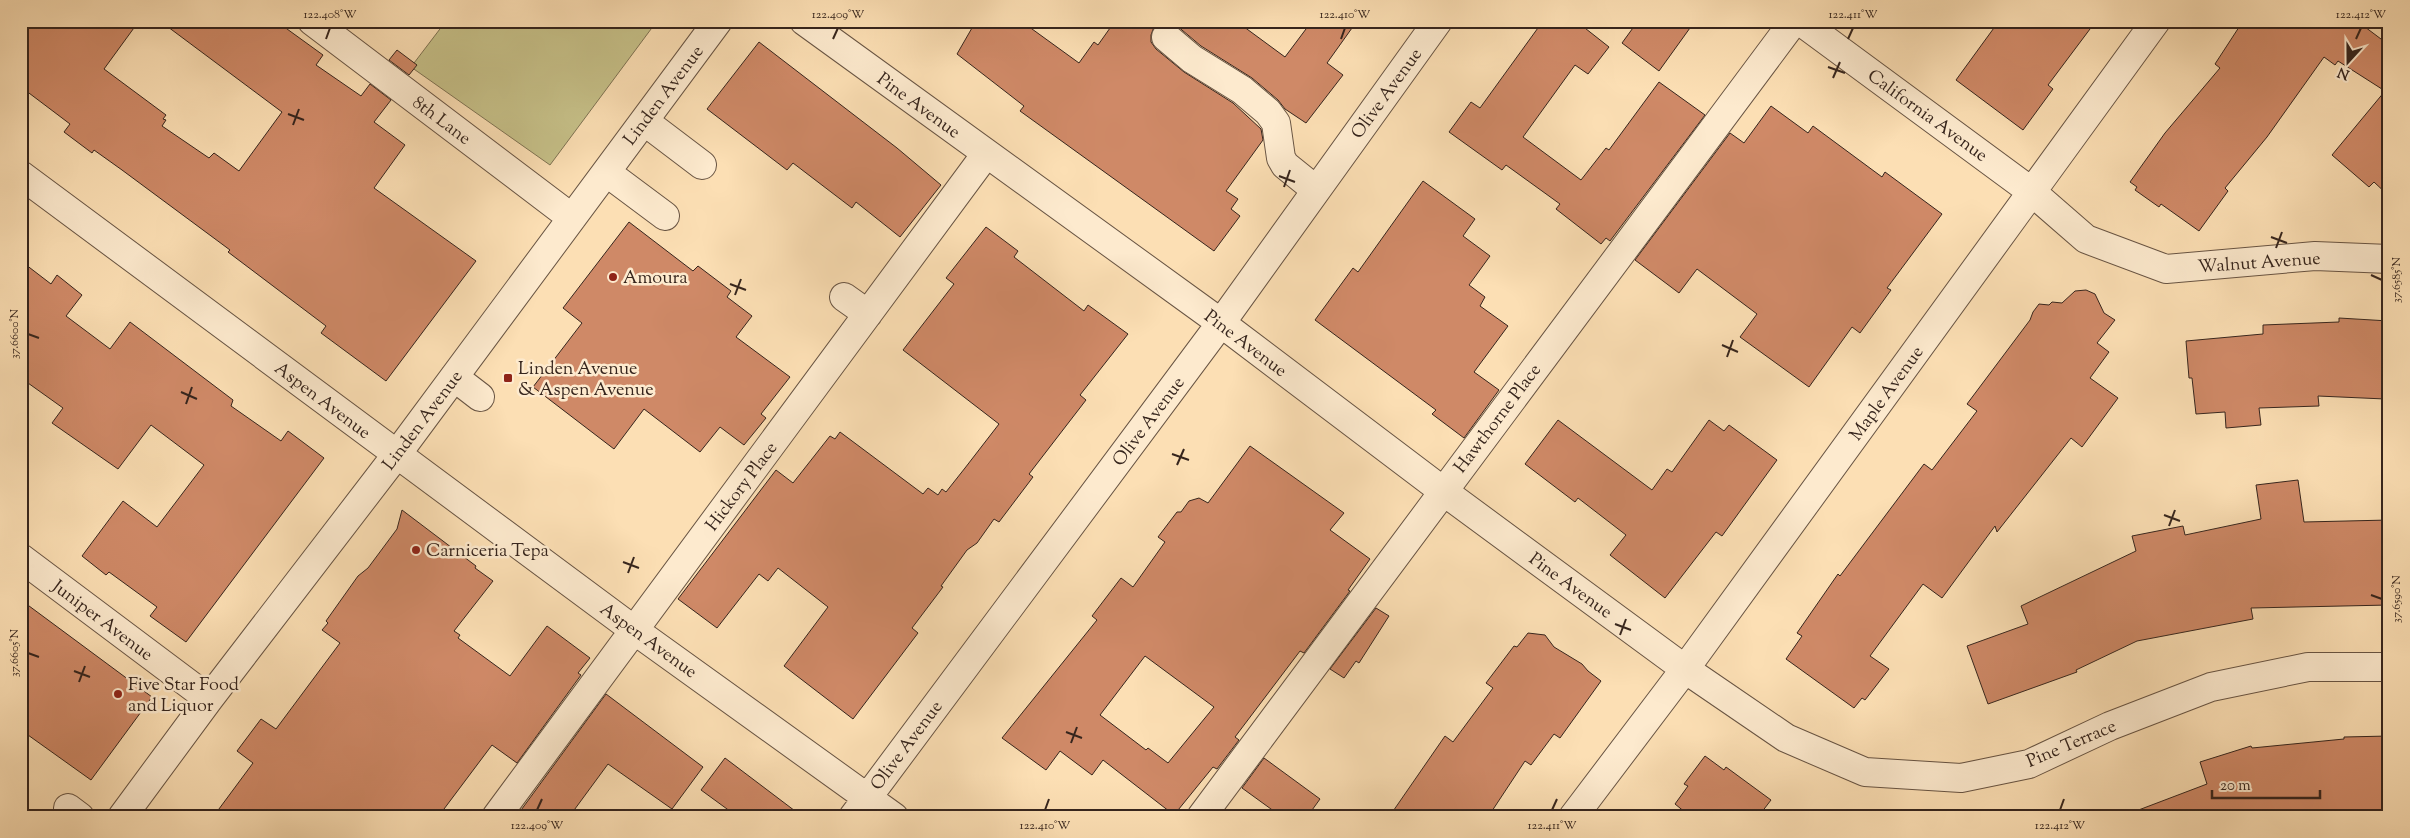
<svg xmlns="http://www.w3.org/2000/svg" width="2410" height="838" font-family="'Sorts Mill Goudy',serif">
  <rect width="100%" height="100%" fill="#fcdfb4"/>
  <filter id="stains"><feTurbulence type="fractalNoise" baseFrequency=".004" numOctaves="4"/><feColorMatrix values="0 0 0 0 .2 0 0 0 0 .09 0 0 0 0 .02 0 0 0 .5 -.17"/></filter>
  <radialGradient id="worn" r=".72"><stop offset=".6" stop-color="#630" stop-opacity="0"/><stop offset="1" stop-color="#630" stop-opacity=".3"/></radialGradient>
  <path fill="#c6c088" stroke="#7e7252" d="M446,21H657L550,165L411,67Z"/>
  <path fill="#cf8967" stroke="#36251d" fill-rule="evenodd" d="M21,21H139L104,69L166,115L163,119L166,120L162,126L209,158L214,153L239,171L282,112L160,21H276L323,55L316,65L361,96L370,84L391,100L374,122L405,145L374,188L476,261L386,381L321,333L326,326L228,252L230,250L122,170L94,150L92,153L64,132L70,124L21,87Z
    M976,21H1021L1079,63L1094,42L1098,45L1115,21H1236L1285,57L1312,21H1357L1327,63L1343,75L1306,123L1285,109L1278,100L1252,78L1201,46L1176,25L1168,22H1161L1154,27L1151,35V42L1156,49L1184,72L1233,103L1261,129L1263,140L1226,191L1238,199L1231,209L1240,216L1214,251L1020,111L1024,106L957,54Z
    M1543,21H1576L1609,47L1588,74L1575,65L1523,137L1581,180L1606,148L1609,150L1659,82L1705,115L1610,241L1606,238L1601,244L1556,209L1560,204L1506,165L1502,170L1449,132L1471,102L1480,108Z
    M1638,21H1695L1659,71L1622,43Z
    M1999,21H2096L2048,85L2053,89L2023,130L1956,80Z
    M2243,21H2357L2389,45V196L2374,182L2369,187L2332,155L2385,91L2338,61L2335,65L2324,57L2267,137L2225,188L2228,191L2199,231L2161,204L2159,207L2135,190L2137,187L2130,182L2165,133L2220,68L2215,64Z
    M759,42L897,148L941,185L900,237L856,202L852,208L793,163L787,170L707,109Z
    M397,50L417,65L409,75L389,60Z
    M1771,106L1808,133L1813,126L1882,177L1885,172L1942,214L1887,288L1891,290L1860,333L1852,327L1809,387L1740,337L1757,314L1697,269L1679,293L1635,260L1730,133L1744,143Z
    M1423,181L1475,219L1463,236L1490,256L1469,285L1485,297L1480,306L1508,326L1474,372L1499,390L1464,438L1432,414L1436,410L1315,320L1353,268L1358,272Z
    M629,222L693,271L698,266L731,291L727,297L752,316L736,337L790,377L761,414L766,418L744,445L720,427L700,452L644,409L614,449L533,387L582,323L563,308Z
    M986,227L1018,251L1014,257L1084,311L1088,305L1128,334L1080,395L1086,400L1029,474L1033,477L999,522L994,519L977,543L967,550L941,586L943,587L912,628L918,633L853,719L784,666L828,607L778,568L768,581L759,574L717,628L678,599L776,470L793,483L830,436L835,439L840,432L923,494L928,488L938,495L942,489L946,492L965,468L999,424L903,350L954,284L946,278Z
    M21,261L51,284L57,275L82,295L66,316L110,349L130,322L233,400L231,406L281,441L288,431L324,458L186,642L150,616L157,607L109,572L106,575L82,556L123,501L157,527L204,465L151,425L118,469L52,423L63,408L21,378Z
    M2086,290L2095,294L2104,313L2115,320L2097,343L2109,352L2090,378L2118,398L2082,447L2071,438L1997,532L1995,526L1942,598L1923,584L1870,656L1889,669L1865,700L1862,698L1854,708L1786,659L1802,636L1797,633L1838,574L1840,576L1924,464L1932,470L1977,411L1967,404L2030,320L2033,312L2039,304L2049,305L2052,302L2062,303L2075,291Z
    M2339,318L2389,321L2385,399L2318,396L2319,406L2259,408L2261,425L2226,428L2225,412L2196,414L2192,378H2189L2186,341L2263,334V325L2339,322Z
    M1558,420L1652,490L1667,469L1672,472L1709,420L1724,431L1729,425L1777,460L1722,536L1716,532L1665,598L1610,555L1626,535L1578,498L1575,502L1525,464Z
    M1250,446L1344,513L1330,530L1370,559L1348,590L1350,591L1304,653L1300,651L1235,737L1239,740L1217,769L1213,767L1174,815L1103,760L1092,775L1060,751L1046,770L1002,738L1097,620L1092,616L1121,578L1133,587L1165,542L1158,537L1177,512H1181L1189,501L1199,498L1208,503ZM1145,656L1214,707L1168,763L1148,748L1146,750L1100,715Z
    M2298,480L2304,522L2389,520V605L2251,608L2253,619L2137,641L2076,670L2077,672L1988,704L1967,646L2028,624L2021,606L2136,551L2132,536L2183,526L2185,535L2261,519L2256,485Z
    M402,510L476,566L475,568L493,581L454,631L460,635L458,638L510,676L547,626L590,658L578,673L581,675L517,763L492,745L438,817H213L253,763L237,751L261,719L276,729L340,643L322,630L328,623L326,621L358,576L368,568L397,529Z
    M21,600L152,697L91,780L21,730Z
    M1376,608L1389,616L1359,663L1356,661L1344,678L1330,669Z
    M1528,633L1545,635L1554,647L1582,664L1588,671L1601,681L1560,738L1554,734L1531,765L1525,761L1488,817H1389L1445,736L1453,742L1493,688L1486,683L1514,646L1517,647Z
    M606,694L703,767L672,809L608,764L569,817H516Z
    M2389,736V817H2129L2128,814L2207,784L2200,762L2251,746L2252,748L2344,739V737Z
    M1705,756L1724,770L1726,767L1771,800L1758,817H1691L1675,804L1688,786L1684,784Z
    M725,758L803,817H738L701,790Z
    M1264,758L1320,799L1307,817H1282L1242,788Z"/>
  <g fill="none" stroke-linecap="round" stroke-linejoin="round">
    <defs>
      <path id="minor" d="M312,21L572,218
        M804,21L1221,323L1443,491L1685,669L1786,738L1865,772L1961,778L2029,764L2110,726L2211,687L2308,667H2389
        M1800,21L2032,192L2086,239L2166,269L2315,256L2389,259
        M1166,37L1192,59L1242,90L1268,112L1276,123L1281,158L1285,165L1316,190
        M644,121L702,165
        M606,172L665,216
        M21,175L634,630L894,817
        M844,297L868,314
        M454,377L480,397
        M21,558L209,699
        M68,808L80,817
        M122,817L209,699L397,454L718,21
        M496,817L986,154
        M853,817L1221,323L1438,21
        M1201,817L1794,21
        M1573,817L1685,669L2156,21"/>
    </defs>
    <use href="#minor" stroke="#685443" stroke-width="30"/>
    <use href="#minor" stroke="#fdeace" stroke-width="28"/>
  </g>
  <path fill="none" stroke="#36251d" stroke-width="2" d="M326,39L330,28M833,39L838,28M1341,39L1345,28M1848,39L1853,28M2356,39L2361,28M1828,67L1845,73M1833,78L1840,62M288,114L304,120M293,125L299,109M1279,176L1295,182M1284,187L1290,170M2271,237L2287,243M2276,248L2282,232M2371,275L2382,280M730,284L746,290M735,295L741,279M28,334L39,338M1722,345L1738,352M1727,357L1733,340M181,392L197,399M186,404L192,387M1172,454L1189,460M1177,465L1184,449M2164,515L2180,521M2169,526L2175,510M623,562L639,568M628,573L634,557M2371,595L2382,599M1615,624L1631,630M1620,635L1626,619M28,653L39,657M74,671L90,677M79,682L85,666M1066,732L1082,738M1071,743L1077,727M537,810L542,799M1045,810L1049,799M1552,810L1557,799M2060,810L2064,799"/>
  <g fill="#8f2418" stroke="#fdeace" stroke-width="2">
    <circle cx="613" cy="277" r="5"/>
    <rect x="503" y="373" width="10" height="10" rx="2.5"/>
    <circle cx="416" cy="550" r="5"/>
    <circle cx="118" cy="694" r="5"/>
  </g>
  <g text-anchor="middle" stroke-width="5" stroke-linejoin="round" paint-order="stroke">
    <g font-size="18" fill="#36251d" stroke="#fdeace">
      <text transform="translate(1386 93) rotate(-54)" y="6">Olive Avenue</text>
      <text transform="translate(663 95) rotate(-53)" y="6">Linden Avenue</text>
      <text transform="translate(919 105) rotate(36)" y="6">Pine Avenue</text>
      <text transform="translate(1928 115) rotate(36)" y="6">California Avenue</text>
      <text transform="translate(442 120) rotate(37)" y="6">8th Lane</text>
      <text transform="translate(2259 262) rotate(-4)" y="6">Walnut Avenue</text>
      <text transform="translate(1246 343) rotate(37)" y="6">Pine Avenue</text>
      <text transform="translate(1886 393) rotate(-54)" y="6">Maple Avenue</text>
      <text transform="translate(323 400) rotate(37)" y="6">Aspen Avenue</text>
      <text transform="translate(1497 418) rotate(-53)" y="6">Hawthorne Place</text>
      <text transform="translate(422 420) rotate(-53)" y="6">Linden Avenue</text>
      <text transform="translate(1148 421) rotate(-53)" y="6">Olive Avenue</text>
      <text transform="translate(741 486) rotate(-53)" y="6">Hickory Place</text>
      <text transform="translate(1571 585) rotate(36)" y="6">Pine Avenue</text>
      <text transform="translate(103 620) rotate(37)" y="6">Juniper Avenue</text>
      <text transform="translate(649 640) rotate(36)" y="6">Aspen Avenue</text>
      <text transform="translate(2071 743) rotate(-23)" y="6">Pine Terrace</text>
      <text transform="translate(906 745) rotate(-53)" y="6">Olive Avenue</text>
    </g>
    <g font-size="18" fill="#36251d" stroke="#fdeace" text-anchor="start">
      <text x="623" y="283">Amoura</text>
      <text x="518" y="374">Linden Avenue<tspan x="518" dy="21">&amp; Aspen Avenue</tspan></text>
      <text x="426" y="556">Carniceria Tepa</text>
      <text x="128" y="690">Five Star Food<tspan x="128" dy="21">and Liquor</tspan></text>
    </g>
  </g>
  <rect width="2410" height="838" fill="none" stroke="#fcdfb4" stroke-width="55"/>
  <g transform="translate(2348 62) rotate(201)" stroke="#fdeace" stroke-width="4" paint-order="stroke">
  <path d="M0-4L9 19L0 12L-9 19Z" fill="#36251d"/>
  <text y="-8" font-size="14" font-weight="bold" text-anchor="middle" fill="#36251d">N</text>
  </g>
  <path d="M2212 790v8h108v-8" fill="none" stroke="#36251d" stroke-width="2.5"/>
  <text x="2220" y="790" font-size="15" fill="#36251d" stroke="#fdeace" stroke-width="4" paint-order="stroke">20 m</text>
  <rect x="28" y="28" width="2354" height="782" fill="none" stroke="#36251d" stroke-width="2"/>
  <g font-size="12" text-anchor="middle" fill="#36251d">
    <text x="330" y="18">122.408°W</text>
    <text x="838" y="18">122.409°W</text>
    <text x="1345" y="18">122.410°W</text>
    <text x="1853" y="18">122.411°W</text>
    <text x="2361" y="18">122.412°W</text>
    <text transform="translate(2396 280) rotate(-90)" y="4">37.6585°N</text>
    <text transform="translate(14 334) rotate(-90)" y="4">37.6600°N</text>
    <text transform="translate(2396 599) rotate(-90)" y="4">37.6590°N</text>
    <text transform="translate(14 653) rotate(-90)" y="4">37.6605°N</text>
    <text x="537" y="829">122.409°W</text>
    <text x="1045" y="829">122.410°W</text>
    <text x="1552" y="829">122.411°W</text>
    <text x="2060" y="829">122.412°W</text>
  </g>
  <rect width="100%" height="100%" filter="url(#stains)"/>
  <rect width="100%" height="100%" fill="url(#worn)"/>
</svg>
